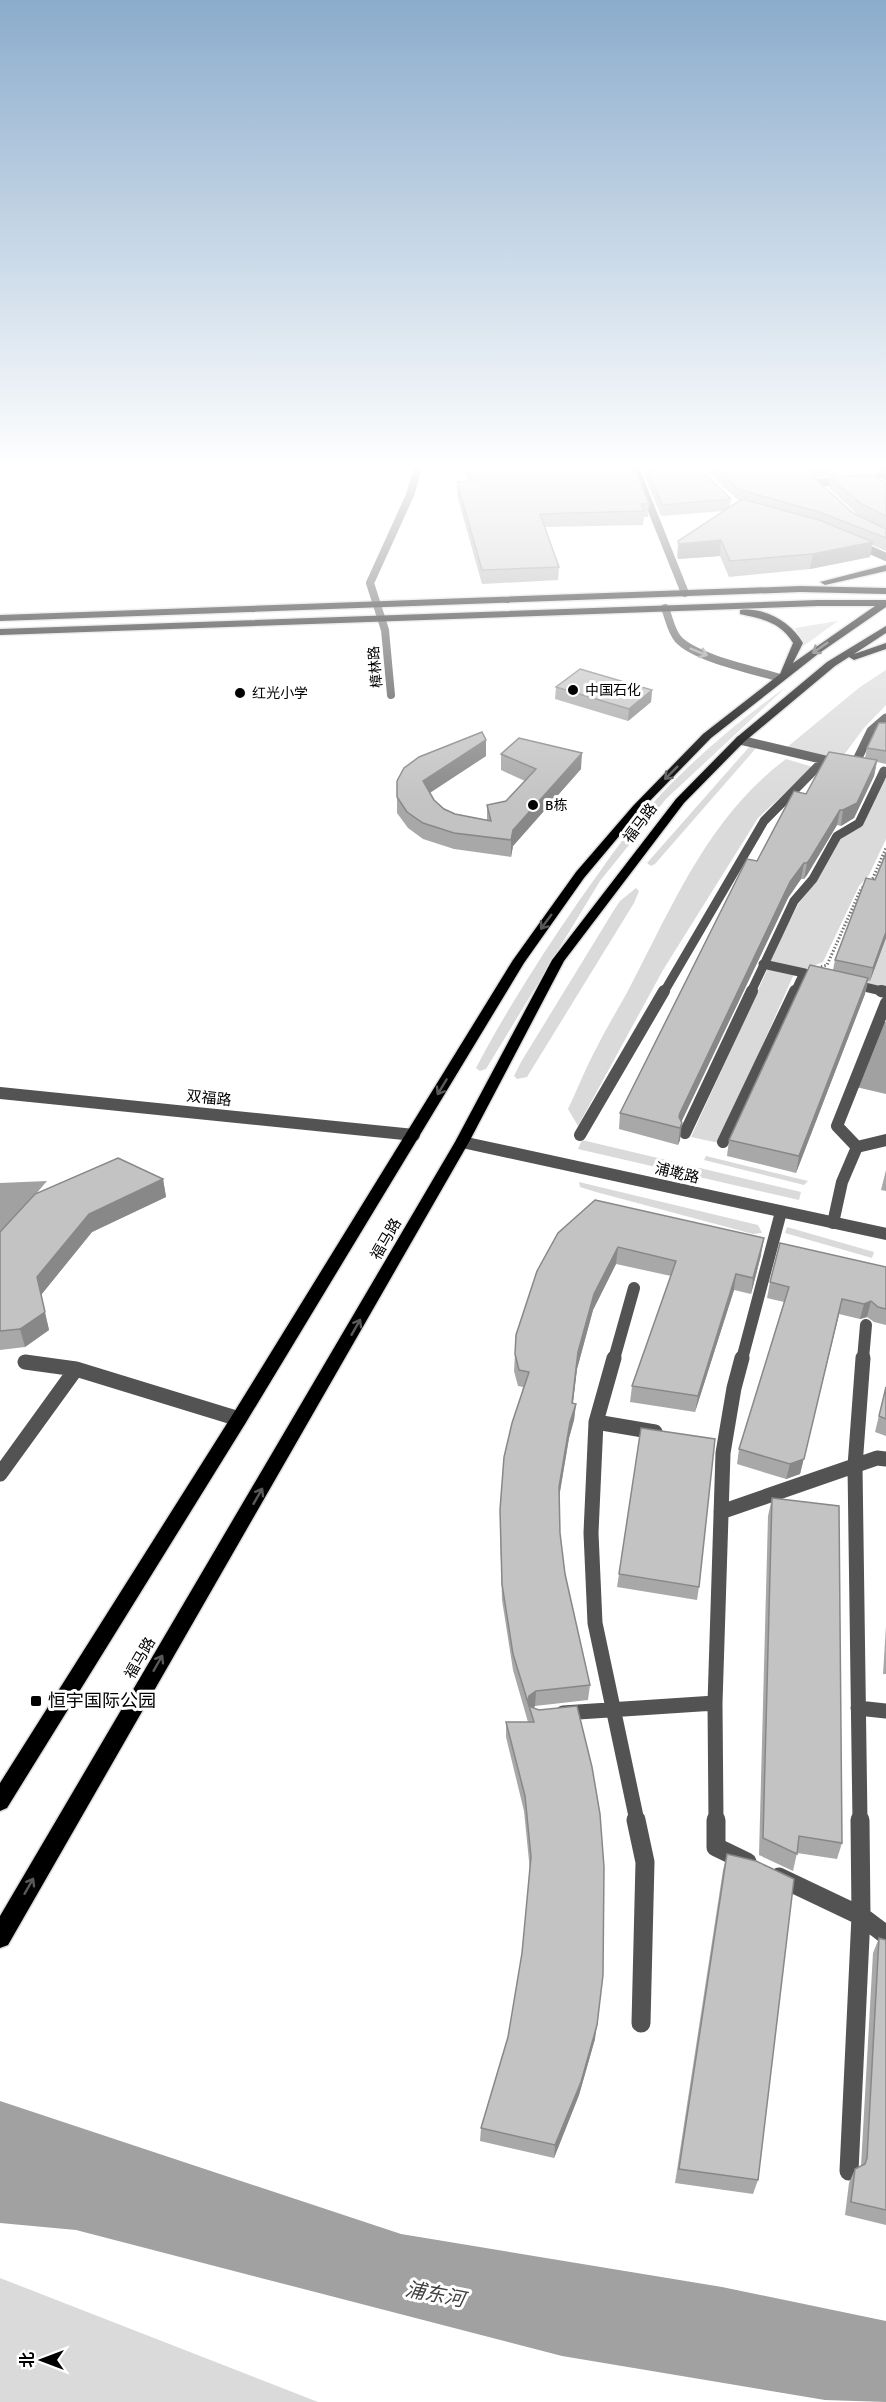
<svg xmlns="http://www.w3.org/2000/svg" width="886" height="2402" font-family="Signika,'Noto Sans SC',sans-serif">
  <rect width="100%" height="100%" fill="#fff"/>
  <path fill="#dadada" d="M838,621L802,647L795,628Z
    M886,670V705L864,728L840,760L786,748L860,687Z
    M786,687L666,799L600,881L486,1069L480,1071L476,1068C507,1009 543,953 581,898C604,866 626,833 652,804C692,760 738,721 786,687Z
    M750,746L757,747L655,864L651,866L647,863Z
    M786,759L813,767L758,818L663,970L578,1126L568,1109C578,1088 586,1067 597,1047C608,1024 623,1002 634,979C676,898 711,815 786,759Z
    M883,778L886,779V839L869,875L859,886L823,962L802,970L768,963L799,903L815,882L839,837L862,826Z
    M636,888L639,891L634,903L527,1077L517,1079L514,1076L521,1062L614,910L620,901Z
    M886,938V989L867,985Z
    M768,968L794,974L719,1143L691,1137Z
    M582,1140L801,1192L799,1200L578,1149Z
    M706,1156L808,1181L804,1185L704,1160Z
    M579,1182L758,1225L762,1233L753,1234L596,1192L580,1187Z
    M787,1227L874,1252L872,1258L785,1233Z
    M0,2278L318,2402H0Z"/>
  <path fill="#a1a1a1" d="M883,1021L886,1022V1094L856,1087Z
    M47,1181L0,1236V1183Z
    M0,2101L401,2234L722,2287L886,2321V2402L825,2400L562,2356L76,2230L0,2223Z"/>
  <g fill="none" stroke-linecap="round" stroke-linejoin="round">
    <defs>
      <path id="primary" d="M886,565V571L825,585L820,582Z
        M800,586L886,588V594L800,592L0,621V615Z
        M818,600H886V607L818,654L711,738L641,810L584,878L524,963L245,1424L7,1808L0,1811V1783L233,1414L513,960L576,872L633,806L703,734L780,674L793,643C781,622 762,619 740,614V610C765,607 791,622 803,643L793,663L875,606H818L0,635V629Z
        M886,626V633L854,654L886,643V649L854,660L849,657L835,666L744,742L684,803L564,961L469,1142L8,1945L0,1948V1916L455,1142L552,960L676,799L736,738L827,662Z"/>
    </defs>
    <use href="#primary" stroke="#dbdbdb" stroke-width="3"/>
    <path stroke="#757575" stroke-width="3" stroke-dasharray="1.5 2" stroke-linecap="butt" d="M821,967L827,965L861,889L873,878L886,848"/>
    <path stroke="#535353" stroke-width="8" d="M635,468L685,593
      M886,470L880,474L886,476
      M814,483L846,481
      M857,544L886,557
      M665,608C669,618 671,631 678,639C695,658 754,670 780,678"/>
    <path stroke="#535353" stroke-width="9" d="M740,740L829,761
      M854,766L871,731L886,718
      M763,964L809,974
      M852,984L886,992
      M664,992L764,821L824,760
      M751,992L794,901L813,879L837,836L859,823L884,771
      M795,992L804,973"/>
    <path stroke="#535353" stroke-width="12" d="M881,991L886,992
      M685,1133L752,991
      M580,1135L664,991
      M723,1142L795,991
      M857,1147L837,1126L886,1003
      M857,1147L886,1140
      M833,1223L842,1182L857,1147
      M614,1359L634,1288
      M742,1359L781,1212
      M863,1359L866,1325"/>
    <path stroke="#535353" stroke-width="15" d="M614,1358L596,1422L655,1432
      M76,1369L239,1419
      M596,1422L591,1533L595,1623L637,1821
      M0,1474L76,1369L25,1362
      M721,1512L877,1458L886,1459
      M858,1708L886,1711
      M563,1713L715,1703
      M716,1821L715,1703L723,1453L734,1388L742,1358
      M860,1821L855,1466L863,1358"/>
    <path stroke="#535353" stroke-width="19" d="M636,1820L645,1862L641,2023
      M716,1820V1847L747,1862
      M779,1877L861,1916L886,1935
      M849,2171L861,1916L860,1820"/>
    <path stroke="#535353" stroke-width="8" d="M391,695L385,630L370,583L410,495L418,468"/>
    <path stroke="#535353" stroke-width="12" d="M0,1093L414,1135
      M462,1142L886,1234"/>
    <use href="#primary" fill="#000" fill-rule="evenodd"/>
  </g>
  <path fill="#a8a8a8" d="M465,468H635L649,504L648,517H644L643,525L545,527L559,567L558,580L482,584L457,495V482L468,481Z
    M646,468H699L731,499L730,507L739,501L703,468H839L838,476L813,477L853,513L881,526L858,515L829,488L830,477L886,483V551L872,545L870,557L810,569L729,577L720,556L678,559L677,556L678,541L724,511L661,516L645,477Z
    M556,687L652,690L651,702L628,721L555,699Z
    M886,723V764L877,762L874,776L854,818L841,826L837,825L807,875L804,879H801L788,898L681,1121L680,1140L678,1145L619,1129L620,1113L757,861L806,794L865,758L867,748Z
    M486,740V756L430,793L434,800L444,809L455,814L487,820V805L506,801L525,781L501,770V754L581,769L513,846L511,857L454,849L423,839L408,828L397,813V781Z
    M886,853V938L870,981H868L865,994L796,1173L727,1156L729,1140L833,970L835,960L875,880Z
    M886,1170V1191L881,1190Z
    M163,1179L166,1197L92,1232L41,1295L49,1330L25,1347L0,1350V1232Z
    M558,1233L761,1255L751,1294L734,1290L695,1412L630,1402L632,1386L671,1276L616,1264L593,1310L577,1369L573,1403L576,1404L574,1420L569,1438L559,1496L560,1533L565,1574L590,1685L588,1700L535,1706L534,1708L595,2039L579,2095L554,2158L480,2141L481,2128L508,2037L522,1953L530,1871L524,1811L506,1737V1722H528L513,1670L502,1600L500,1526V1510L523,1387L518,1386L514,1371L515,1354Z
    M886,1267V1325L874,1322L867,1317L860,1319L839,1314L800,1474L786,1479L737,1464L739,1449L784,1302L767,1298L770,1282Z
    M886,1386V1436L875,1432Z
    M772,1498L842,1843L837,1859L797,1853L793,1871L759,1855L768,1516Z
    M619,1574L699,1587L697,1600L617,1587Z
    M886,1626V1674H883Z
    M727,1854L758,2180L753,2194L675,2183L723,1870Z
    M879,1938L886,1940V2225L845,2215L849,2183L855,2169L861,2166L873,1953Z"/>
  <path fill="#888" d="M721,540L720,556L678,559L679,544Z
    M873,542L870,557L810,569L813,554Z
    M652,690L651,702L628,721L629,709Z
    M486,740V756L423,797V781Z
    M582,753L581,769L513,846L511,857V840L513,830Z
    M877,760L874,776L854,818L841,826L843,810Z
    M840,810L837,825L807,875L804,879L807,863Z
    M804,863L801,879L788,898L679,1127L680,1113L790,882Z
    M886,932V938L870,981L873,968Z
    M868,978L865,994L796,1173L799,1156Z
    M682,1123L680,1140L678,1145L680,1128Z
    M163,1179L166,1197L92,1232L41,1295L49,1330L25,1347L20,1329L37,1277L89,1214Z
    M764,1238L761,1255L751,1294L753,1278Z
    M618,1247L616,1264L593,1310L577,1369L571,1418L576,1404L574,1420L569,1438L558,1504L559,1487L578,1352L594,1294Z
    M736,1274L734,1290L695,1412L698,1396Z
    M871,1301L867,1317L860,1319L864,1304Z
    M839,1314L800,1474L786,1479L790,1464Z
    M536,1691L535,1706L530,1710L528,1704L529,1696Z
    M597,2025L595,2039L579,2095L554,2158L555,2145Z"/>
  <path fill="#c3c3c3" stroke="#888" stroke-width="1.5" d="M468,468H635L649,504H641L644,511L540,514L559,567L482,570L457,482L472,481Z
    M647,468H699L731,499L662,505Z
    M716,468H812L810,471L812,476L853,513L886,529V538L822,513L738,489Z
    M872,475L886,483V516L860,503L830,477Z
    M742,499L819,520L873,542L813,554L730,561L721,540L679,544L678,541Z
    M580,669L652,690L629,709L556,687Z
    M879,723H886V751L867,748Z
    M482,732L486,740L423,781L434,800L444,809L455,814L491,821L487,805L506,801L536,769L501,754L519,738L582,753L513,830L511,840L454,833L423,823L407,812L397,797V781L404,768L419,757Z
    M829,752L877,760L857,803L843,810H840L810,859L807,863H804L790,882L680,1113L679,1117L682,1123L680,1128L620,1113L747,859L757,861L794,791L806,794Z
    M886,853V932L873,968L835,960L866,878L875,880Z
    M810,965L868,978L799,1156L729,1140Z
    M118,1158L163,1179L89,1214L37,1277L45,1312L20,1329L0,1331V1232L35,1194Z
    M595,1200L764,1238L753,1278L736,1274L698,1396L632,1386L676,1261L618,1247L594,1294L578,1352L572,1403L576,1404L570,1422L559,1487L560,1533L565,1574L590,1685L536,1691L529,1696L528,1701L531,1707L539,1710L577,1706L592,1767L600,1814L604,1867L603,1975L597,2025L581,2082L555,2145L481,2128L508,2037L522,1953L531,1857L525,1796L506,1722H534L513,1654L502,1584L500,1510L504,1457L512,1423L529,1372L519,1370L515,1354L516,1335L537,1271L558,1233Z
    M780,1243L886,1267V1309L878,1307L871,1301L864,1304L842,1299L804,1459L790,1464L739,1449L789,1287L770,1282Z
    M886,1387V1419L879,1416Z
    M641,1428L715,1439L699,1587L619,1574Z
    M772,1498L839,1506L842,1843L799,1836L797,1854L763,1838Z
    M727,1854L756,1861L794,1879L758,2180L679,2169Z
    M879,1938L886,1940V2210L851,2202L855,2169L865,2164L867,2158Z"/>
  <defs><path id="oneway-shaft" d="M-6 0H5M1.5-3L5.5 0L1.5 3" fill="none" stroke-width="1.6" stroke-linecap="round" stroke-linejoin="round" transform="scale(1.5)"/></defs>
  <g stroke="#595959">
    <use href="#oneway-shaft" transform="translate(820 648) rotate(145)"/>
    <use href="#oneway-shaft" transform="translate(671 773) rotate(135)"/>
    <use href="#oneway-shaft" transform="translate(546 922) rotate(126)"/>
    <use href="#oneway-shaft" transform="translate(442 1087) rotate(121)"/>
    <use href="#oneway-shaft" transform="translate(356 1327) rotate(-60)"/>
    <use href="#oneway-shaft" transform="translate(258 1496) rotate(-60)"/>
    <use href="#oneway-shaft" transform="translate(158 1663) rotate(-60)"/>
    <use href="#oneway-shaft" transform="translate(29 1886) rotate(-60)"/>
  </g>
  <use stroke="#989898" href="#oneway-shaft" transform="translate(699 652) rotate(22)"/>
  <linearGradient id="sky" x2="0" y2="1"><stop stop-color="#8baccc"/><stop offset="0.58" stop-color="#fff"/><stop offset="1" stop-color="#fff" stop-opacity="0"/></linearGradient>
  <rect width="886" height="805" fill="url(#sky)"/>
  <g fill="#000" stroke="#fff" stroke-width="2">
    <circle cx="573" cy="690" r="6"/>
    <circle cx="240" cy="693" r="6"/>
    <circle cx="533" cy="805" r="6"/>
    <rect x="30" y="1695" width="12" height="12" rx="3"/>
  </g>
  <g text-anchor="middle" stroke-width="6" stroke-linejoin="round" paint-order="stroke">
    <g font-size="14" fill="#000" stroke="#fff">
      <text transform="translate(375 667) rotate(-95)" y="5">樟林路</text>
    </g>
    <g font-size="14" fill="#000" stroke="#fff" text-anchor="start">
      <text x="585" y="695">中国石化</text>
      <text x="252" y="698">红光小学</text>
      <text x="545" y="810">B栋</text>
    </g>
    <g font-size="15" fill="#000" stroke="#fff">
      <text transform="translate(640 823) rotate(-53)" y="5">福马路</text>
      <text transform="translate(209 1098) rotate(6)" y="5">双福路</text>
      <text transform="translate(677 1173) rotate(13)" y="5">浦墘路</text>
      <text transform="translate(386 1239) rotate(-60)" y="5">福马路</text>
      <text transform="translate(140 1658) rotate(-60)" y="5">福马路</text>
    </g>
    <g font-size="18" fill="#000" stroke="#fff" text-anchor="start">
      <text x="48" y="1707">恒宇国际公园</text>
    </g>
    <g font-size="20" font-style="italic" fill="#424242" stroke="#fff">
      <text transform="translate(435 2294) rotate(11)" y="7">浦东河</text>
    </g>
  </g>
  <g transform="translate(42 2360) rotate(270)" stroke="#ffffff" stroke-width="4.5" paint-order="stroke">
  <path d="M0-4.5L10 22L0 15L-10 22Z" fill="#000000"/>
  <text y="-9" font-size="16" font-weight="bold" text-anchor="middle" fill="#000000">北</text>
  </g>
</svg>
